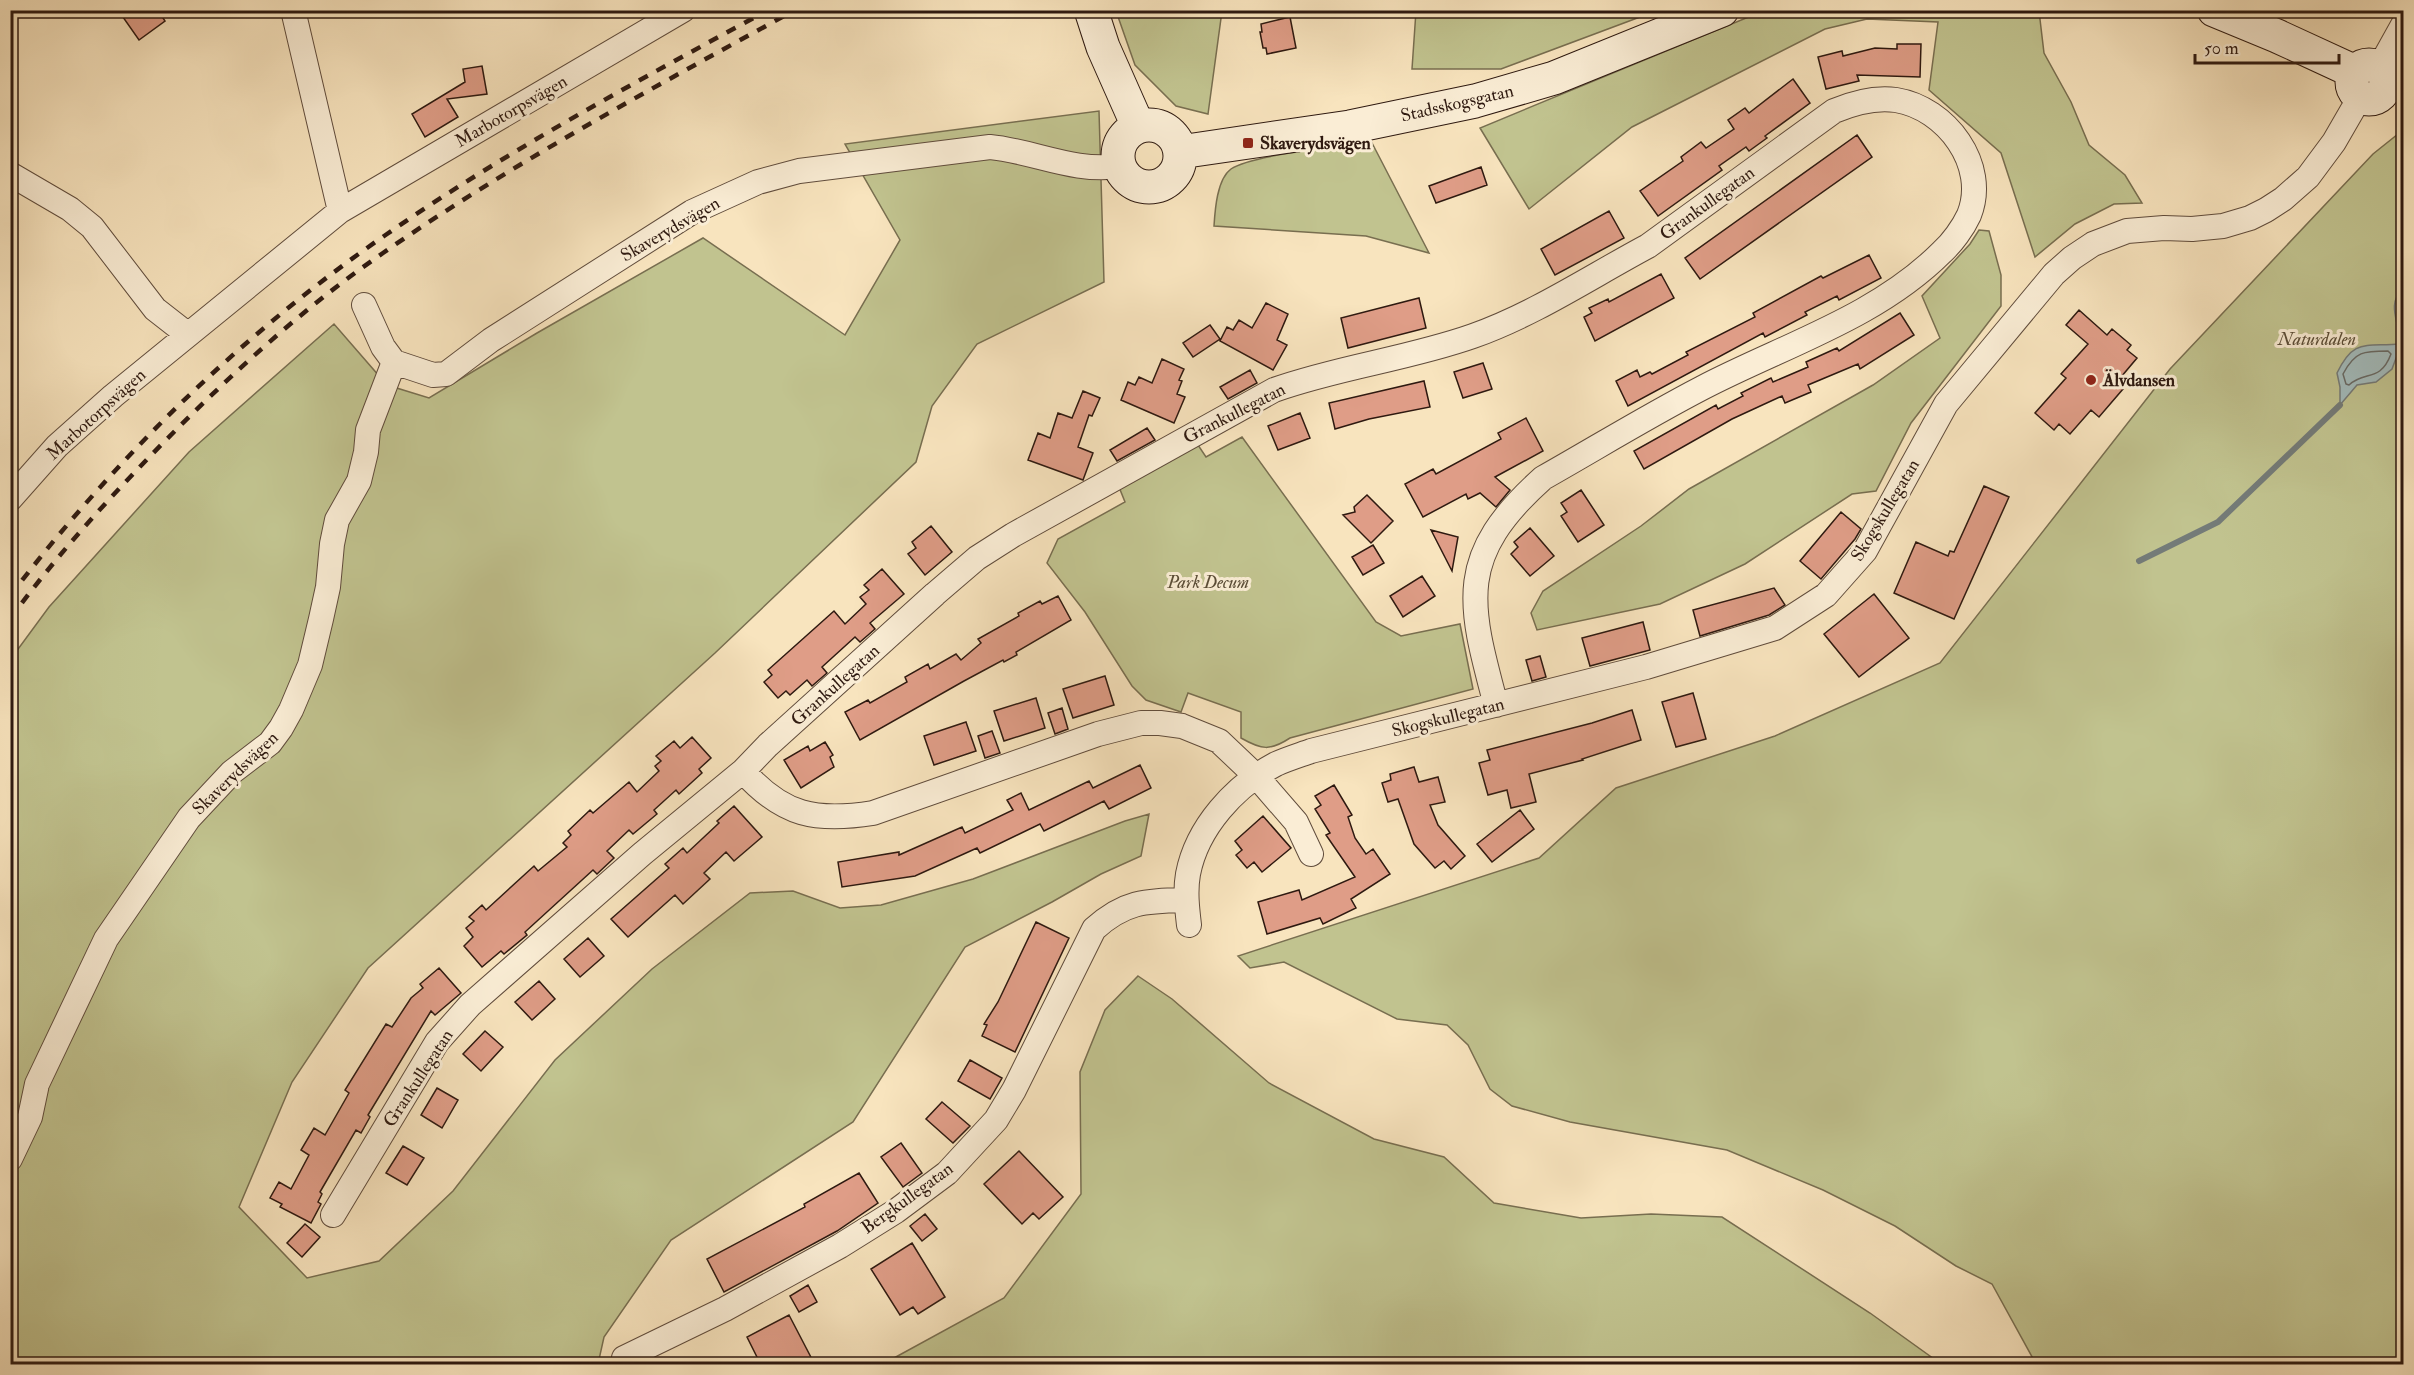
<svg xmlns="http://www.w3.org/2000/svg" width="2414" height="1375" font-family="'IM FELL Double Pica',serif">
  <rect width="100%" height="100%" fill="#f8e4be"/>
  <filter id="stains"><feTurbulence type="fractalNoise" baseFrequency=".00333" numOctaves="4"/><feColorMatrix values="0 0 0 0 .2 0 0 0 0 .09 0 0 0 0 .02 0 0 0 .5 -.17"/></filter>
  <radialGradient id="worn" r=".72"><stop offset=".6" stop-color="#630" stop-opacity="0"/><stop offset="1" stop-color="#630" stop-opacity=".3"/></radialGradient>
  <path fill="#c1c38f" stroke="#786e50" stroke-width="1.5" d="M1116,11H1222L1208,114L1176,106L1135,65Z
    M1416,11V10L1656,11L1501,69H1412Z
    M1763,11H2039L2044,53L2071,102L2089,145L2125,175L2142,203L2114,204L2075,224L2035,257L2001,153L1929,90L1938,22L1867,19L1825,29L1632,127L1529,209L1480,128Z
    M1099,111L1104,282L977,344L932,406L916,462L715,653L368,968L292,1082L239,1207L307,1278L379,1261L453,1191L555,1060L652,969L750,893L793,891L840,908L881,905L973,879L1125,821L1149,814L1141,856L1101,874L1052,902L965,947L853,1122L671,1240L604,1337L598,1364H11L10,660L49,607L189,452L334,324L387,385L429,398L537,333L703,238L845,335L900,240L845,144Z
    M2403,130V1364H2036L1992,1284L1956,1266L1895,1226L1823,1190L1727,1150L1570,1122L1512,1106L1490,1089L1468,1045L1447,1025L1397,1019L1284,962L1250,968L1238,956L1539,858L1616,788L1775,736L1940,663L2170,369L2373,154Z
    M1371,141L1429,253L1366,236L1214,226C1215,210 1217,179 1231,169C1251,155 1342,146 1371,141Z
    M1979,230L1989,231L2001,275V306L1911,423L1876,491L1852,494L1745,564L1660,604L1537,630L1531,613L1543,591L1641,526L1689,489L1873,385L1940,338L1922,296L1970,244Z
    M1242,437L1376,622L1401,636L1460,624L1473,689L1290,738C1270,751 1262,750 1241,738V712L1188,693L1181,712L1146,700L1132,686L1085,612L1047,563L1058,539L1125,502L1119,487L1198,445L1206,457Z
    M1138,976L1172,999L1269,1083L1374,1139L1444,1157L1494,1203L1581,1218L1651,1214L1722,1217L1870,1313L1941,1364H883L1004,1298L1081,1194L1080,1072L1105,1010Z"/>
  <path fill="#a3bcbd" stroke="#747b78" stroke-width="1.5" d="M2403,288V349L2398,353L2392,369L2376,382L2357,385L2340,405V387L2337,373C2354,338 2365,347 2400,344C2401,324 2385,306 2403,288Z"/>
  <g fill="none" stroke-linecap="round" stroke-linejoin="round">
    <path stroke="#686a66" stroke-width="1.5" d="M2388,351L2391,354C2380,383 2365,370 2349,385L2346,384L2343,374C2355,351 2364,351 2388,351Z"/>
    <path stroke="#747b78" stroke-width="6" d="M2139,561L2218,522L2340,405"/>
  </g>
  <path fill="#df9d87" stroke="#2e1910" stroke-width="1.5" d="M118,10H158L165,21L139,40Z
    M1290,17L1296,48L1267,54L1266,48H1263L1260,32H1262L1261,24Z
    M1897,44H1921L1920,77L1857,75L1859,81L1826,89L1818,57L1842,51L1843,56L1875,48L1897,49Z
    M482,66L487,94L447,99L458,117L425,137L412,114L465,82L463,69Z
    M1793,79L1810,103L1765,136L1767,138L1749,151L1746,147L1719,166L1722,170L1658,216L1640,191L1683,161L1681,157L1701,142L1706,148L1734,129L1728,120L1745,108L1749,113Z
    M1857,135L1872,157L1700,279L1685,258Z
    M1481,167L1487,185L1436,203L1429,186Z
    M1609,211L1624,238L1555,275L1541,249Z
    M1869,255L1881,278L1839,300L1837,296L1805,312L1807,315L1765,337L1763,333L1628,406L1616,381L1637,370L1640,377L1650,372L1652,374L1688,355L1686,352L1755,317L1753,313L1821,276L1823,278Z
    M1661,274L1674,298L1595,341L1584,317L1592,313L1589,308L1608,299L1609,302Z
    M1419,298L1426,328L1348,348L1341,318Z
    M1266,303L1288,314L1277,340L1287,345L1273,370L1220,341L1227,327L1233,330L1239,320L1252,328Z
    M2079,310L2107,335L2112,329L2131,345L2127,350L2137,358L2116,383L2123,389L2099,417L2091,410L2070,434L2059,424L2054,430L2035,413L2066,378L2061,374L2088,344L2066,325Z
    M1900,313L1914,335L1860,369L1858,364L1808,385L1811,392L1785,403L1782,396L1732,419L1644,469L1634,451L1716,405L1718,409L1743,396L1741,393L1771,378L1773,382L1808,367L1806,362L1837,348L1839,351Z
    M1210,325L1220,339L1193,357L1183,343Z
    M1162,359L1184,369L1179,380L1182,381L1177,394L1185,397L1174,423L1121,400L1128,382L1135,385L1139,377L1152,383Z
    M1483,363L1492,389L1463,398L1454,372Z
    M1250,370L1257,383L1228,399L1220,387Z
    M1424,381L1430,407L1369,419L1335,429L1329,403Z
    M1083,391L1100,398L1092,416L1089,415L1078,447L1093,453L1083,480L1028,460L1038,433L1050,438L1058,413L1072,418Z
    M1300,413L1310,438L1278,450L1268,426Z
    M1526,418L1543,451L1495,477L1510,490L1496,507L1480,493L1468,499L1466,494L1423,517L1405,484L1433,469L1436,474L1501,439L1498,433Z
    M1147,428L1155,440L1117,461L1110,450Z
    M1984,486L2009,497L1954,619L1894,593L1916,542L1948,556L1950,551L1954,552Z
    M1581,490L1604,525L1578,542L1561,516L1567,512L1561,503Z
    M1367,495L1393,521L1371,543L1343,515L1355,512L1354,507Z
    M1841,512L1861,529L1855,539L1821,579L1800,561Z
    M931,526L952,552L925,575L908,554L916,548L912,542Z
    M1530,528L1554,556L1530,576L1511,554L1518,547L1514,542Z
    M1431,530L1458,537L1452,571Z
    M1373,545L1384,563L1363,575L1352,557Z
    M882,569L904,594L870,623L875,629L860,642L855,637L822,667L827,673L812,686L807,680L790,695L786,691L778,698L764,682L772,675L768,670L834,611L845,624L866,604L860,597L869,590L864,585Z
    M1422,576L1435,596L1403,617L1390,596Z
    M1774,588L1785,605L1769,615L1700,636L1693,610Z
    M1874,594L1909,638L1859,677L1824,634Z
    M1058,596L1071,620L1016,652L1017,655L1004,662L1003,660L964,681L860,740L845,712L868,700L870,703L907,682L905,677L928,664L930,669L956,654L961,660L981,643L978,639L1019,616L1018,613L1040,601L1042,604Z
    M1643,622L1650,650L1590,666L1582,638Z
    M1540,656L1546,677L1532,681L1526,660Z
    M1105,676L1114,705L1073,718L1063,689Z
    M1693,693L1706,739L1676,747L1662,702Z
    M1036,698L1045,728L1004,741L994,711Z
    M1062,708L1068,729L1055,734L1048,713Z
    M1632,710L1641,740L1582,759L1583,760L1529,774L1536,802L1511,808L1507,790L1488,795L1479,763L1490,760L1487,750L1592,723Z
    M966,722L976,751L934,765L924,736Z
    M992,731L1000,753L985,758L978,736Z
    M692,737L711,758L699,769L702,773L679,794L676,790L654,810L657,814L633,834L629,830L607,851L614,858L597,874L593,870L525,932L527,935L504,954L501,951L482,967L464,946L473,937L466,928L474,921L469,917L482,905L486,910L534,866L538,871L567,847L563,843L571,835L568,831L590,810L593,813L629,782L637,792L659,771L655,766L661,761L656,756L674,741L680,748Z
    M825,742L833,755L830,757L834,767L801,788L784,760L808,746L810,751Z
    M1140,765L1151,788L1109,809L1104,801L1044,831L1040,824L980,853L977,848L915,876L842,887L838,862L899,852V855L962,827L965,833L1013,810L1007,800L1021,793L1029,810L1089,781L1093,788Z
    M1414,767L1419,782L1438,777L1445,802L1430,805L1438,825L1465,856L1451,869L1444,861L1435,868L1414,844L1398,799L1388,802L1382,783L1391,780L1390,774Z
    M1334,785L1352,815L1348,817L1355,838L1366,854L1373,849L1390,874L1351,899L1356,908L1323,924L1320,918L1267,934L1258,902L1299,890L1302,900L1355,877L1326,835L1330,833L1315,809L1321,805L1315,796Z
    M734,806L762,837L734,861L726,852L704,873L710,879L683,904L675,895L628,937L611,919L669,868L665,864L683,848L687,853L719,823L717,821Z
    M1520,810L1534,829L1492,862L1477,844Z
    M1263,816L1291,848L1262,872L1254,862L1247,868L1236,855L1242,850L1235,841Z
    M1036,922L1069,938L1015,1052L982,1036L987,1025L984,1024L998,1002Z
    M588,938L604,956L580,977L564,959Z
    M439,968L461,993L435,1015L431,1011L368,1115L370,1117L361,1133L356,1130L320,1192L322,1194L318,1202L321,1204L311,1223L280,1207L282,1204L270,1198L279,1182L291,1189L309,1155L301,1150L314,1128L325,1135L349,1093L345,1090L386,1024L392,1027L411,998L423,988L420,984Z
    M539,981L555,999L532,1020L515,1002Z
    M485,1031L503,1047L481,1071L463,1054Z
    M970,1060L1002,1078L990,1099L958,1081Z
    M437,1088L458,1100L442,1128L421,1115Z
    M942,1102L970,1126L953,1143L926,1119Z
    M901,1143L922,1173L903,1187L881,1157Z
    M403,1146L424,1158L407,1185L386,1173Z
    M1019,1151L1063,1197L1039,1219L1033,1213L1022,1224L984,1184Z
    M859,1173L878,1203L837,1231L724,1292L707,1259L805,1207L804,1204Z
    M925,1214L937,1229L922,1241L910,1226Z
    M305,1224L320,1237L302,1257L287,1243Z
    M912,1243L945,1297L918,1314L913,1307L900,1315L871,1269Z
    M808,1285L817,1302L799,1312L790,1296Z
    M789,1315L815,1365H761L747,1337Z"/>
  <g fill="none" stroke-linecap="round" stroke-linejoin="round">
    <defs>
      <path id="street" d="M2379,68L2404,23
        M10,174L70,209L92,227L155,309L187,334
        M340,211L683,10
        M364,305L383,347L394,362L433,375L446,374L491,340L692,212L758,182L799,171L990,147C1033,151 1075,173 1119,166
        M10,499L57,446L113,396L340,211L293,10
        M743,771C783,816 816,822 873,813L1098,734L1141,723H1160L1182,726L1219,741L1257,777L1296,822L1311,854
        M1189,925C1187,908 1185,891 1188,874C1197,827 1235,786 1276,764C1287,759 1300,755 1311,751L1646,667L1775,628L1826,595L1865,551L1946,404L2054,274L2072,258L2093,244L2127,231L2164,228L2192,229L2223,226L2250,218L2266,210L2283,199L2308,177L2334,142L2360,97
        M10,1159L30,1117L37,1084L106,939L189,818L232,772L270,743L281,728L291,710L310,665L321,619L328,587L332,544L337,520L359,481L366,452L368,430L394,362
        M333,1215L437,1042L470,1005L642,854L743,771L768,745L935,594L977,558L1013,535L1274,390C1338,367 1408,359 1473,336C1535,314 1590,277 1648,246L1834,111C1853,103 1875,97 1896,100C1946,108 1989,165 1969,215C1963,228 1952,243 1942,252C1876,318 1782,346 1702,388C1648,416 1596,448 1543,478C1456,556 1468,601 1496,705
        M624,1358L725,1309L840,1246L896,1211L947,1173L996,1120L1014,1090L1094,929C1125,901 1145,901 1186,900"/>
      <path id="secondary" d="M1091,10L1103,47L1138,126
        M2214,10L2277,36L2355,72
        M2352 82a17 17 0 1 1 34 0a17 17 0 1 1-34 0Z
        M1118 156a31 31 0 1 1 62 0a31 31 0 1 1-62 0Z
        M1180,152L1350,127L1475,101L1554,78L1722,10"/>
    </defs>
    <use href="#street" stroke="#604c3c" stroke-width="26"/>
    <use href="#secondary" stroke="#2e1910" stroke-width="35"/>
    <use href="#street" stroke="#faedd5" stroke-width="24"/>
    <use href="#secondary" stroke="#faedd5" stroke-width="33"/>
    <path stroke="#2e1910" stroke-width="4.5" stroke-dasharray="10 10" stroke-linecap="butt" d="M10,596C116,457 243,333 387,234C508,150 638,81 768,10
      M10,619C56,556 108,499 162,444C230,375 303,308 383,253C514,162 655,87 795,10"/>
  </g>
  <g fill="#8f2418" stroke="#faedd5" stroke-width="2">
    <rect x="1242" y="137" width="12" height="12" rx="3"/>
    <circle cx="2091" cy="380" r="6"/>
  </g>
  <g text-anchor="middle" stroke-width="6" stroke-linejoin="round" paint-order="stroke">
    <g font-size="18" fill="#2e1910" stroke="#faedd5">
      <text transform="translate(1457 103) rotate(-13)" y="6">Stadsskogsgatan</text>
      <text transform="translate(511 111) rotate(-30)" y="6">Marbotorpsvägen</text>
      <text transform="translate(1707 203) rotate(-36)" y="6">Grankullegatan</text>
      <text transform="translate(670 229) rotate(-30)" y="6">Skaverydsvägen</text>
      <text transform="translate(1234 413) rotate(-27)" y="6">Grankullegatan</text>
      <text transform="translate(96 414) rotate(-42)" y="6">Marbotorpsvägen</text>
      <text transform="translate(1885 510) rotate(-59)" y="6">Skogskullegatan</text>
      <text transform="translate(835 685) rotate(-42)" y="6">Grankullegatan</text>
      <text transform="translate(1448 717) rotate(-14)" y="6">Skogskullegatan</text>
      <text transform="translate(235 773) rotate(-44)" y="6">Skaverydsvägen</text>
      <text transform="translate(418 1078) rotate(-57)" y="6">Grankullegatan</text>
      <text transform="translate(907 1198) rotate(-36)" y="6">Bergkullegatan</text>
    </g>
    <g font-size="18" font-weight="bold" fill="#2e1910" stroke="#faedd5" text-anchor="start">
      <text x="1260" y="149">Skaverydsvägen</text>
      <text x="2103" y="386">Älvdansen</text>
    </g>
    <g font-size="18" font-style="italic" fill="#5a4c36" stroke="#faedd5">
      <text x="2317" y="345">Naturdalen</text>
      <text x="1208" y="588">Park Decum</text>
    </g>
  </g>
  <rect width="2414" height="1375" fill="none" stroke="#f8e4be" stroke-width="36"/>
  <rect x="12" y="12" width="2390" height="1351" fill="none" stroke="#2e1910" stroke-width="3"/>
  <rect x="18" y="18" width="2378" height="1339" fill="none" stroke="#2e1910" stroke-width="1.5"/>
  <path d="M2195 54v9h144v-9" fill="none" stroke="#2e1910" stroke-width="3"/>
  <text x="2204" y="54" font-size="18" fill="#2e1910" stroke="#faedd5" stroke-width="4.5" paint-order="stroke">50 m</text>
  <rect width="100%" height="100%" filter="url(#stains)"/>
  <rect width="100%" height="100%" fill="url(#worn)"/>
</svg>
